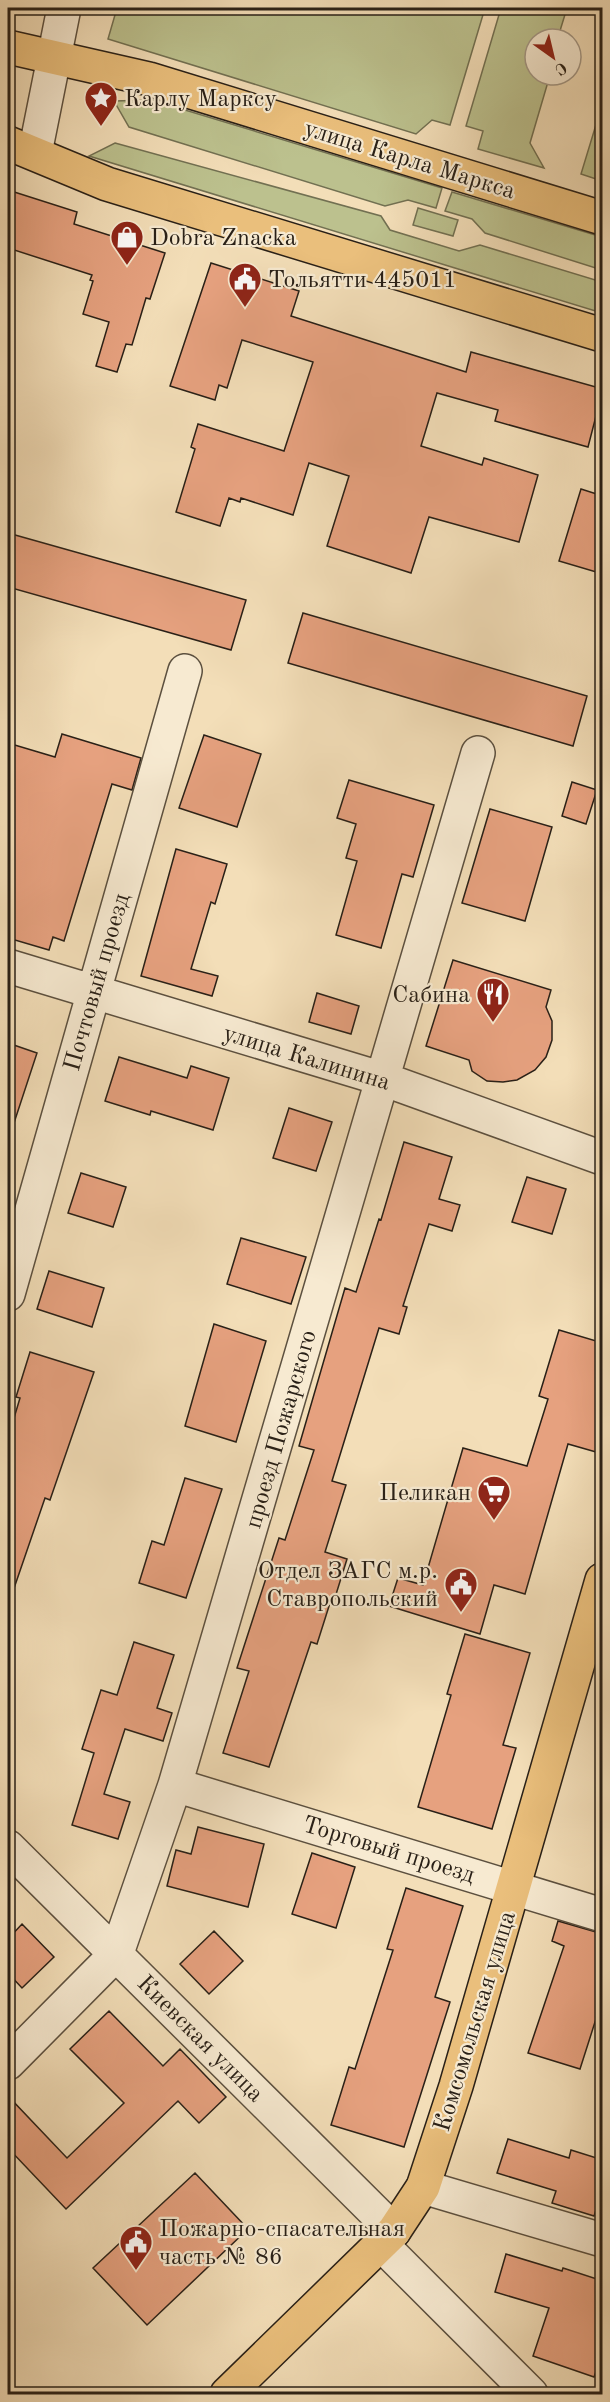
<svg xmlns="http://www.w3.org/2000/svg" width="610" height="2402" font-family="'Old Standard TT',serif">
  <rect width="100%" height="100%" fill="#f3deb8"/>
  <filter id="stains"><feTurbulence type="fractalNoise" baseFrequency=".00333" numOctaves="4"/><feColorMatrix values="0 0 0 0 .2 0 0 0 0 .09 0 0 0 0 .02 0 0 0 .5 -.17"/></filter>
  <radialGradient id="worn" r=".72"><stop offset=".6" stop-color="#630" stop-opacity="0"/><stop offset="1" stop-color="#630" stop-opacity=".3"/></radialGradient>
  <path fill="#bcc18e" stroke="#727052" stroke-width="1.5" d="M117,8H485L450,125L432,120L416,134L108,39Z
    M501,8H567L559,34L562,35L561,39H535V75H550L530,143L544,168L478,149L483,131L466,126Z
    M152,100L442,188L436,208L408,200L385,206L129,127L114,101Z
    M598,118L602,120V181L581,174Z
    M115,143L381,216L390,230L459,251L480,245L602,282V313L89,156Z
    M452,192L602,237V270L485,233L472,219L445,211Z
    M418,208L458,220L453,236L413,225Z"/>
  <path fill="#e6a17f" stroke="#292017" stroke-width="1.5" d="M8,190L77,212L74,224L165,253L150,299L146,298L132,345L126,344L117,372L96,366L109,322L83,314L93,281L90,280L92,275L8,248Z
    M211,263L299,291L291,316L466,372L471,352L603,389L588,447L495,421L498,410L437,393L421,446L482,465L484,458L538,475L519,542L429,517L411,573L327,546L349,476L309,463L293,515L241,498L240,502L229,498L220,526L176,512L195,449L191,447L198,424L284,451L313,362L242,340L227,388L219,385L215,400L170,386Z
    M581,489L603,496V574L559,561Z
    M8,533L246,600L231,650L8,587Z
    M303,613L587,696L573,746L288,663Z
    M62,734L141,758L132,790L112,784L64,941L53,937L49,950L8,938V743L55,757Z
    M204,735L261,754L237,827L179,808Z
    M349,780L434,805L413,877L402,874L381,948L336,935L357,861L346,858L356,824L337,818Z
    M572,782L597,790L586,824L562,816Z
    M490,809L552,827L525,921L462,903Z
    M176,849L227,864L215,904L211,902L191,969L218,976L212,996L141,976Z
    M453,960L551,990L546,1007L552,1021V1040L546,1057L535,1070L517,1080L503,1082L487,1081L472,1071L469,1060L426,1046Z
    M317,993L359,1006L351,1034L309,1022Z
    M8,1043L37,1053L12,1129H8Z
    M119,1057L187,1078L191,1066L229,1078L213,1130L151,1111L150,1115L105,1101Z
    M289,1108L332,1122L316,1171L273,1158Z
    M404,1142L452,1157L439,1199L460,1205L452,1231L429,1224L403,1306L407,1307L399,1334L379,1328L332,1481L346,1485L325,1552L347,1559L333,1604L330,1603L317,1644L311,1642L269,1767L223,1753L249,1671L237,1668L279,1538L285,1540L314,1450L299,1446L345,1288L356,1292L379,1219L381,1220Z
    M81,1173L126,1187L113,1227L68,1213Z
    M527,1177L566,1189L552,1234L512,1222Z
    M241,1238L306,1257L291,1304L227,1284Z
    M49,1271L104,1288L92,1327L37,1309Z
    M214,1324L266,1341L236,1442L185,1426Z
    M559,1330L603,1343V1454L568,1444L525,1594L494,1585L480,1634L389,1606L398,1578L423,1585L463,1448L527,1466L548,1399L539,1396Z
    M30,1352L94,1372L50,1500L45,1498L11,1597L8,1596V1438L20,1398L16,1397Z
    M185,1478L222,1489L186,1598L139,1583L152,1541L164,1545Z
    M465,1634L530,1653L503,1745L516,1748L492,1829L418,1807L451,1695L447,1694Z
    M134,1642L174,1655L157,1708L172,1713L163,1741L125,1729L104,1794L130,1802L118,1839L72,1825L94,1753L82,1749L101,1690L117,1695Z
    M198,1827L264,1844L248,1907L167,1886L176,1850L191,1854Z
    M312,1853L355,1867L336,1928L292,1914Z
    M406,1888L463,1906L435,1997L450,2002L404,2147L331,2125L349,2067L355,2069L393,1950L387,1949Z
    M558,1921L603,1934V1997L580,2069L528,2053L564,1946L552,1941Z
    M22,1924L54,1957L22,1988L8,1973V1939Z
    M214,1931L243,1961L209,1994L180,1964Z
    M109,2011L163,2066L180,2049L226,2097L199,2123L178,2101L66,2209L8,2148V2096L67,2158L124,2103L70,2049Z
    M508,2139L569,2158L571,2150L603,2160V2189L594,2216L552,2203L556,2191L497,2173Z
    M195,2173L248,2229L147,2325L93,2268Z
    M506,2254L562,2271L563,2268L603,2281V2352L594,2377L533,2356L549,2308L495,2292Z"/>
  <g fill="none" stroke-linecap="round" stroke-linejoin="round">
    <defs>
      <path id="minor" d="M35,153L64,8
        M8,966L383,1079L602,1158
        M8,1294L185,671
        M175,1785L602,1915
        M8,1847L394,2231
        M8,2063L117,1953L175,1785L478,753
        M423,2187L602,2240
        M381,2244L531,2394"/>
      <path id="major" d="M8,47L149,79L602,218
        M8,143L107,184L602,335
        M227,2394L394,2231L423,2187L456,2086L602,1580"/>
    </defs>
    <use href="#minor" stroke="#5c503f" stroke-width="36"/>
    <use href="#major" stroke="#292017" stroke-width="36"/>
    <use href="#minor" stroke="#f7ead1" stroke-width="33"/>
    <use href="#major" stroke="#eabf7c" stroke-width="33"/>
  </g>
  <defs>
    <symbol id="sight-pin" viewBox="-11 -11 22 30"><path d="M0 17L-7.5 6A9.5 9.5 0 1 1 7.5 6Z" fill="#8f2418" stroke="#f7ead1"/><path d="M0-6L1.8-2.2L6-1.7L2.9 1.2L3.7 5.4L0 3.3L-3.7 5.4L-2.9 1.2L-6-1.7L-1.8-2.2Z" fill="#fff"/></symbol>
    <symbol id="shop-pin" viewBox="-11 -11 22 30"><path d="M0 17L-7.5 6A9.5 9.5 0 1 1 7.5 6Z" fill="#8f2418" stroke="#f7ead1"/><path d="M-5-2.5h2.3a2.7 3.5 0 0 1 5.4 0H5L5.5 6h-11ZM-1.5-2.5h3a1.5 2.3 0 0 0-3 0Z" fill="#fff"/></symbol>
    <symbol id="civic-pin" viewBox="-11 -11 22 30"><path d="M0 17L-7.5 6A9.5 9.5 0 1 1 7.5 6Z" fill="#8f2418" stroke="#f7ead1"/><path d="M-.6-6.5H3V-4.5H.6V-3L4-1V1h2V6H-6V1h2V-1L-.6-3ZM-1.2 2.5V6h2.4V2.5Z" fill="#fff"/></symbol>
    <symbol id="restaurant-pin" viewBox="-11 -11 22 30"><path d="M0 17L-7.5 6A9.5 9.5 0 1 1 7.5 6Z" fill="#8f2418" stroke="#f7ead1"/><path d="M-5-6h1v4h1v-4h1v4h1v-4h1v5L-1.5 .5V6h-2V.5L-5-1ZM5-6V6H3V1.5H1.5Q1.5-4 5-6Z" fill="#fff"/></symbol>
    <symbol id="supermarket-pin" viewBox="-11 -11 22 30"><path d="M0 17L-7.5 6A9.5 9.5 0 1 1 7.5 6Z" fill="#8f2418" stroke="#f7ead1"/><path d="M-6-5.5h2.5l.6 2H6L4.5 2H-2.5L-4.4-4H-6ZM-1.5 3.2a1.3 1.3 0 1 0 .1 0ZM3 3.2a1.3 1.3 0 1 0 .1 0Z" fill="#fff"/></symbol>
  </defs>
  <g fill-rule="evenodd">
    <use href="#sight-pin" x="82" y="79" width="38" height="52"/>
    <use href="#shop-pin" x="108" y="218" width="38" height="52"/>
    <use href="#civic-pin" x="226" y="260" width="38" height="52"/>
    <use href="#restaurant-pin" x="474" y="975" width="38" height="52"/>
    <use href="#supermarket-pin" x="475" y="1473" width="38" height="52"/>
    <use href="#civic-pin" x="442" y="1565" width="38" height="52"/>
    <use href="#civic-pin" x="117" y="2223" width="38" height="52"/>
  </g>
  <g text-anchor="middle" stroke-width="4.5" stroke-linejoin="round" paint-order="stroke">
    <g font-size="24" fill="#292017" stroke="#f7ead1" text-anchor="start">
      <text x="124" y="106">Карлу Марксу</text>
      <text x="150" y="245">Dobra Znacka</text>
      <text x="268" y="287">Тольятти 445011</text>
      <text x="470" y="1002" text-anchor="end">Сабина</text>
      <text x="471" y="1500" text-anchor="end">Пеликан</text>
      <text x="438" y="1578" text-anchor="end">Отдел ЗАГС м.р.<tspan x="438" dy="28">Ставропольский</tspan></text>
      <text x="159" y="2236">Пожарно-спасательная<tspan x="159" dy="28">часть № 86</tspan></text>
    </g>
    <g font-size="24" fill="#292017" stroke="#f7ead1">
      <text transform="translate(410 159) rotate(17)" y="8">улица Карла Маркса</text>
      <text transform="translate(96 982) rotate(-74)" y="8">Почтовый проезд</text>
      <text transform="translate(307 1057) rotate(17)" y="8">улица Калинина</text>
      <text transform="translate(280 1429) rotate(-74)" y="8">проезд Пожарского</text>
      <text transform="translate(389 1849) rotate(17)" y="8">Торговый проезд</text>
      <text transform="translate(474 2021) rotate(-73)" y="8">Комсомольская улица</text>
      <text transform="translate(201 2038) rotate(45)" y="8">Киевская улица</text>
    </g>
  </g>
  <rect width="610" height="2402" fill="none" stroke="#f3deb8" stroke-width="30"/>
  <rect x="9" y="9" width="592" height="2384" fill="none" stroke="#292017" stroke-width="3"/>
  <rect x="15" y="15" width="580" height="2372" fill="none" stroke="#292017" stroke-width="1.5"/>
  <g transform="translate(553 57) rotate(146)"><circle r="28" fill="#f7ead1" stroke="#a59987" stroke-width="1.5"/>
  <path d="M0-4.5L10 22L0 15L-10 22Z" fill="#8f2418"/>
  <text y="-9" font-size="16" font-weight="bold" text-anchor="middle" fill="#292017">С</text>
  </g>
  <rect width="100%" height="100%" filter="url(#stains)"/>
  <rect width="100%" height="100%" fill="url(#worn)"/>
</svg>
